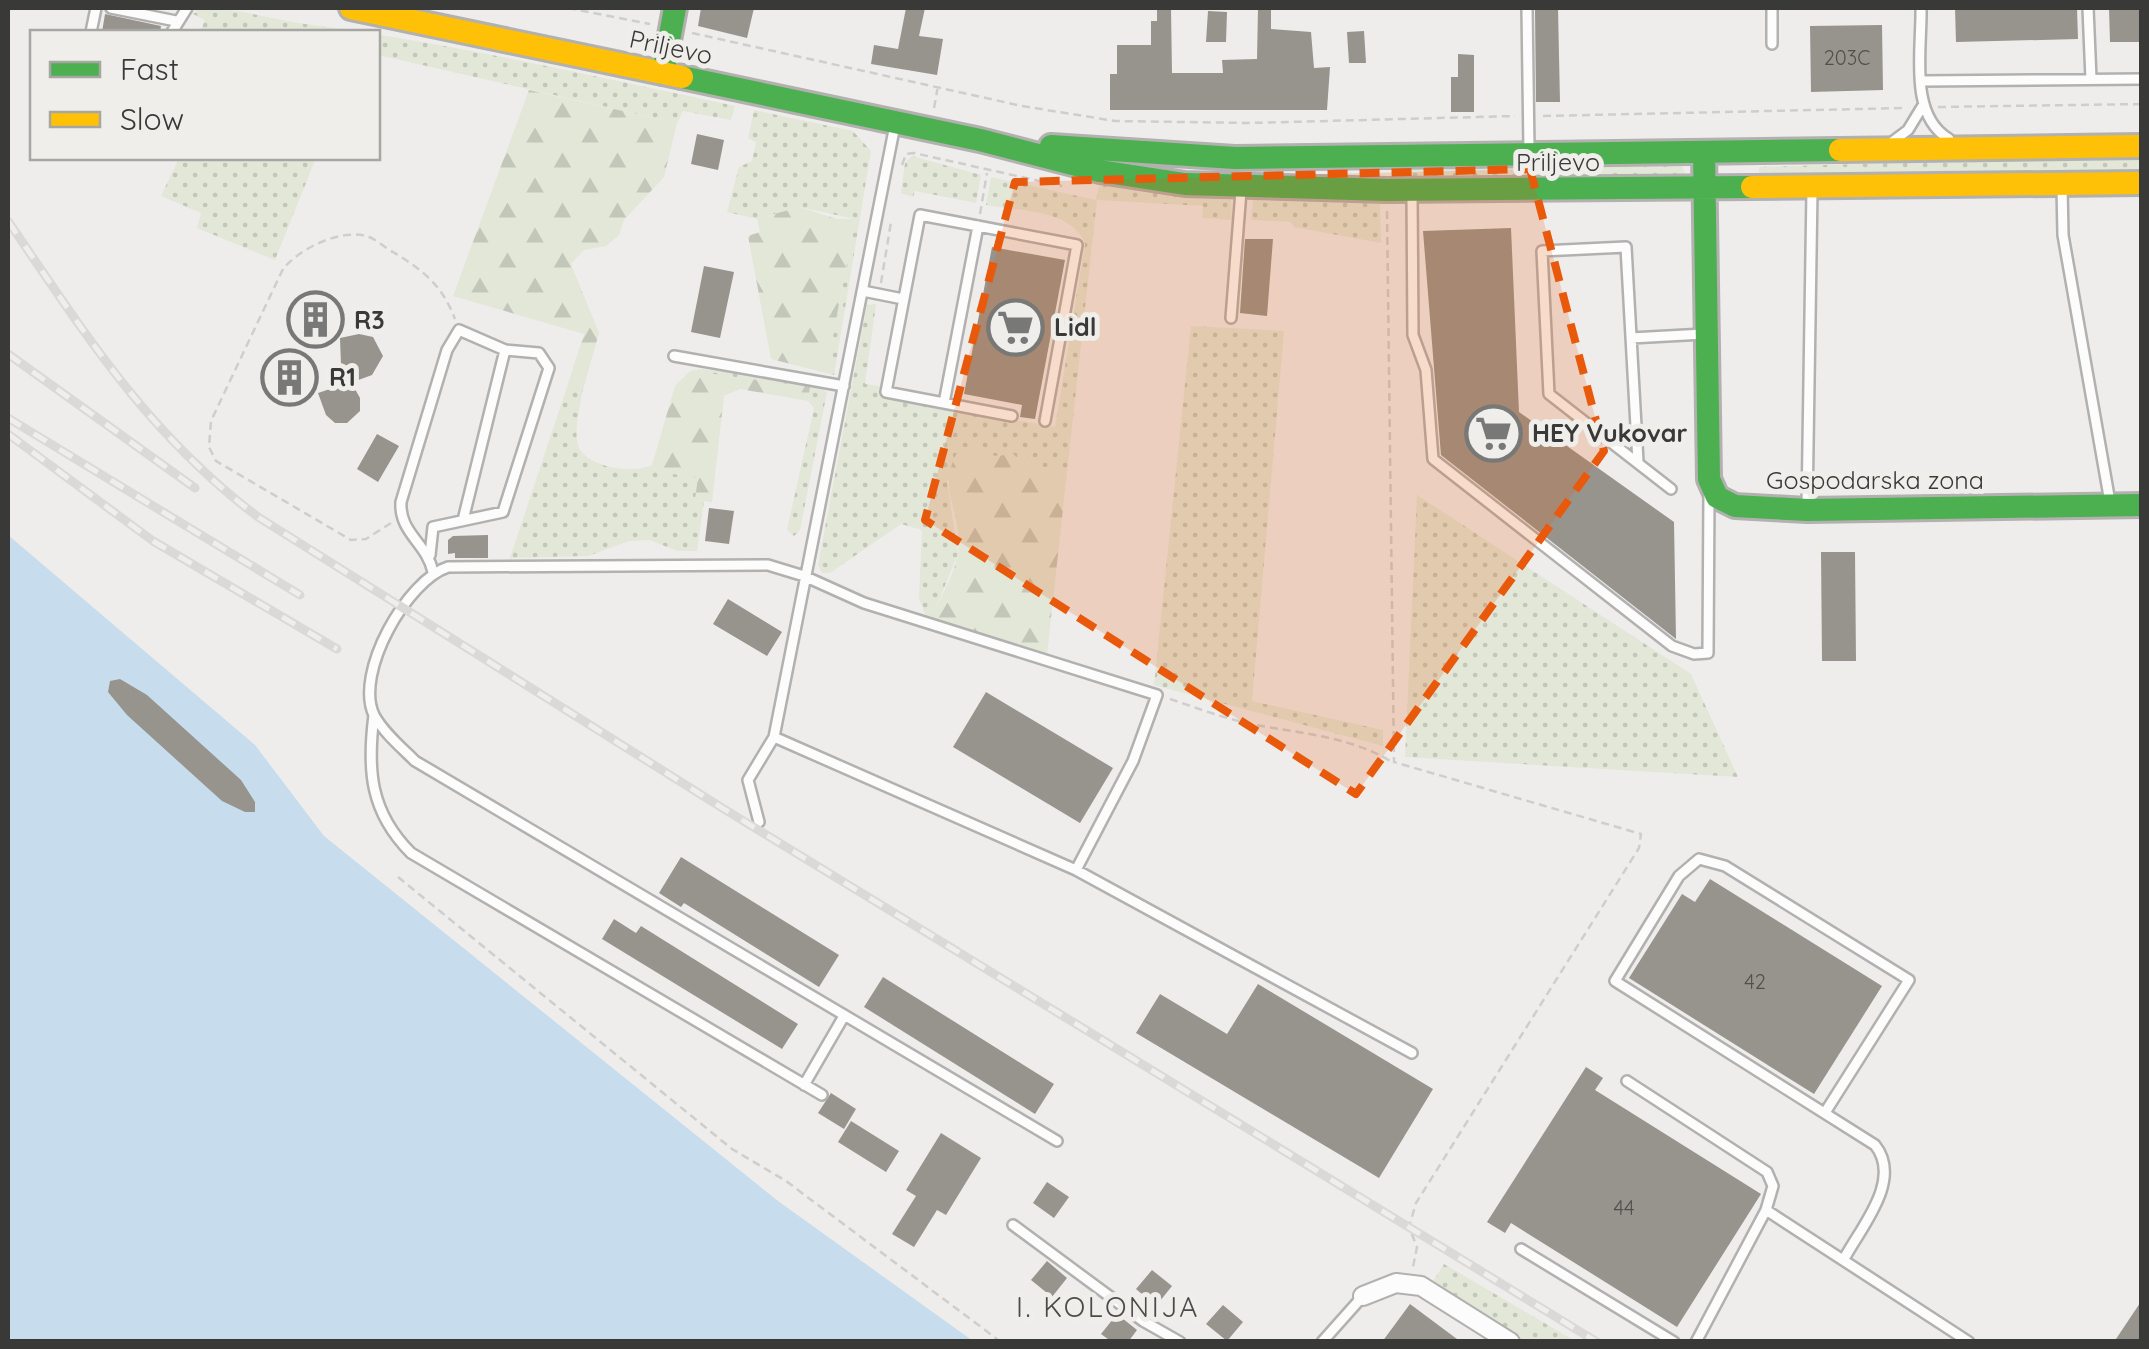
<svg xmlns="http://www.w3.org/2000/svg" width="2149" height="1349" font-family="Quicksand,sans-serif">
  <defs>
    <pattern id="grass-dots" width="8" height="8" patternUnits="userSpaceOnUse" patternTransform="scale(2.5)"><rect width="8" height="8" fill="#e2e7d8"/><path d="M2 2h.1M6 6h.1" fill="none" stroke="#c3c7ba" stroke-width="1.8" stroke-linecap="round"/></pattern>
    <pattern id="forest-firs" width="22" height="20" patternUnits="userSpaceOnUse" patternTransform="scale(2.5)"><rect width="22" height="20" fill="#e2e7d8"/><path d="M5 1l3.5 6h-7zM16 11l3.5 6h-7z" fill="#c3c7ba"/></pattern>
  </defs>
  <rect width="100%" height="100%" fill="#eeedeb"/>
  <path fill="url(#grass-dots)" d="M199,8C239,8 273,20 312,25C454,44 594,76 735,106L731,120L683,111L677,123L378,55V32H200L205,20L193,14Z
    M754,110L853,131L871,151L834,375L826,373L855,219L799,207L757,219L727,212L739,167L752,161L756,142L748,138Z
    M2142,155L2141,174L1759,178V167Z
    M912,156L981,175L976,203L915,191L913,197L901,193L905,163Z
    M179,158H316L275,260L197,228L201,213L161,196Z
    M1681,163L1685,174L1393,180V166Z
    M991,177L1096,200L1099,185L1231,200L1232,220L1202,218L1203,206L1097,200L1067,472L1021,462L1013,454L996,456L947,481L958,554L932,617L925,614L919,598L922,530L901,524L830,573H822L818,565L867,305L876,304L865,384L879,386L888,397L1055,427L1085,244C1072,209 1018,211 986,205Z
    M1253,199L1380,200L1381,243L1294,227L1291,222L1251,220Z
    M1191,326L1284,331L1252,701L1383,730V746L1154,685Z
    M702,369L811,383L827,392L800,530L794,536L787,530L814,408L808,401L810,388L690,371Z
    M566,390L582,393C580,408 575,426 577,441C580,467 633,475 652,465L657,472L699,477L695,500L704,501L697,551H677L650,540L629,541L588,556L510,558Z
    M1417,495L1691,674L1738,777L1405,757Z
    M1444,1264L1575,1341H1521L1431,1285Z"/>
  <path fill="url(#forest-firs)" d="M529,90L677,123L664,177L624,220L619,235L606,246L584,250L571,264L599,333L582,393L566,390L584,334L453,296Z
    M799,207L837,219H855L826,373L771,359L748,236L760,232L757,219Z
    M690,371L810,387L808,401L740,389L724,396L712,502L695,500L698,477L657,472L652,465L675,386Z
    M961,446L996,456L1013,454L1021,462L1067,472L1047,655L932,617C940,597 956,573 958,551C963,508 933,490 961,446Z"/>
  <path fill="#c7dcec" d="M8,535L255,745L324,836L778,1201L973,1341H8Z"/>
  <path fill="#97948e" d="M701,8H754L747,38L698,26Z
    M906,8H925L919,36L943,39L937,75L871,64L874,45L898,49Z
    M1157,8H1171L1172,73H1223L1222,60L1257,59L1258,8H1271V29L1311,32L1314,68L1330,67L1327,110H1110V74H1117V45H1151V21H1157Z
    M1535,8H1558L1560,102H1536Z
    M1955,8H2077L2078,39L1956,42Z
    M2109,8H2142V42H2110Z
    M1208,11L1227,12L1226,42H1206Z
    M105,14L161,26L160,32H102Z
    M1882,25L1883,90L1811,92L1810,26Z
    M1364,31L1366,63H1349L1347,32Z
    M1458,54L1474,55V112H1451V77H1458Z
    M697,134L724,140L718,170L691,164Z
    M1511,228L1519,412L1674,522L1676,639L1441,455L1423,231Z
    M1245,239H1273L1267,316L1240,313Z
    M992,247L1065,260L1035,419L1020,417L1022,405L964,394Z
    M704,266L734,272L720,338L691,332Z
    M320,300L336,315L339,336L307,348L295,332L293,318L305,301Z
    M359,334L373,337L383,356L372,375L353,382L341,365L340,338Z
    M263 379a27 27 0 1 1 54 0a27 27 0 1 1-54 0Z
    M351,382L360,398V411L347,423H335L326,415L318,393Z
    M377,434L399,446L378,482L357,469Z
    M709,508L734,511L729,544L705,541Z
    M488,535V558H455V553L448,554V540L453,536Z
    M1821,552H1855L1856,661H1822Z
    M728,599L782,632L767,656L713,624Z
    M120,679L147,695L241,780L255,802V812H245L222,801L127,715L108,692L110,681Z
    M986,692L1113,768L1080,823L953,747Z
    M681,857L839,955L819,987L684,903L681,907L659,893Z
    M1710,879L1882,986L1814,1094L1629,978L1682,894L1695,902Z
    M614,919L636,933L641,926L798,1024L782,1049L602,939Z
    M883,977L1054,1084L1035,1114L864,1007Z
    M1258,984L1433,1089L1379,1178L1136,1033L1160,994L1227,1034Z
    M1586,1067L1603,1078L1595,1090L1761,1194L1677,1327L1511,1223L1505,1233L1487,1222Z
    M831,1093L856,1109L844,1129L818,1113Z
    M851,1121L899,1151L886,1172L838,1142Z
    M941,1133L981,1158L946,1215L937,1210L914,1247L892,1234L916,1196L906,1190Z
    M1047,1182L1069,1197L1054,1218L1033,1203Z
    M1047,1261L1067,1278L1052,1297L1031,1280Z
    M1152,1270L1172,1286L1156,1306L1136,1289Z
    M2142,1300V1342H2114Z
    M1410,1304L1461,1342H1382Z
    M1223,1305L1243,1322L1227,1341L1206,1324Z
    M1117,1314L1137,1330L1128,1342H1112L1101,1334Z"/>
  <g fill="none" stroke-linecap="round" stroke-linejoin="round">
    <defs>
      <path id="lane" d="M111,8L176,21
        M1527,8L1529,150
        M1772,8V44
        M1921,8C1922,49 1908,115 1949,139
        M2088,8L2091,79
        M91,32L96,8
        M172,32L187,8
        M1922,81L2142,79
        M1892,142L1908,130L1922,107
        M2062,187L2063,235L2110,502
        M1412,193L1413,335L1426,370L1433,459L1672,646L1694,654L1708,653L1709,493
        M863,291L903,299
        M1231,318L1241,191
        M1631,338L1704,334
        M674,356L844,386
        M944,403L978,226
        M1012,416L886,392L920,215L1077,245L1045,421
        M1638,462L1626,247L1542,251L1549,394L1671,489
        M1807,509L1812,190
        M463,520L505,350
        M430,555L433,527L503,512L549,368L539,353L505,350L459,330L447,350L401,502C399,533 427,543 433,572
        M374,715C367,770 370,812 411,853L822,1095
        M774,737L1076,870L1412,1053
        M759,822L748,780L774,737L895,125
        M1627,1081L1767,1172L1773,1186L1766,1210L1696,1342
        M804,1085L844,1016
        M1826,1111L1909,980L1725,866L1699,859L1679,876L1615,981L1875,1145C1903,1180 1861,1227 1844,1259
        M1057,1141L415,761C402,748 383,732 374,715C354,673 407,580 448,567L768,565L804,576L864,603L1157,695L1133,761L1076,870
        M1766,1210L1969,1342
        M1013,1225L1143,1321L1180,1342
        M1521,1249L1674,1342
        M1322,1342L1363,1296"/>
      <path id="street" d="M1363,1296L1396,1283L1421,1286L1510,1342"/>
      <path id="fast" d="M663,73L675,8
        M682,77L980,140L1100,171L1185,184L1386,190L1752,187
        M1051,146L1235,158L1840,150
        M1704,152L1709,479L1717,497L1735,506L1807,510L2142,505"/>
      <path id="slow" d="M351,8L682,77
        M1840,150L2142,146
        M1752,187L2142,183"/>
    </defs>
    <use href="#lane" stroke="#b2b1b0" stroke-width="14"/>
    <use href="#street" stroke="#b2b1b0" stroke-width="22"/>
    <use href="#fast" stroke="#b2b1b0" stroke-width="28"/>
    <use href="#slow" stroke="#b2b1b0" stroke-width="28"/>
    <path stroke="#cececd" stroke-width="2.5" stroke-dasharray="8 5" stroke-linecap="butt" d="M568,8L650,24
      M692,33L1022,106L1115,121L1250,123L1515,116
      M1938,107L2142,104
      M934,108L938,86
      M1543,116L1905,108
      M902,165L906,154L914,153L1062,186
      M1387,211L1394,762L1641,834L1639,848L1416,1203L1409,1227L1417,1247L1413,1267
      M980,214L987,173
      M881,283L891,222
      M391,523L366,539L351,540L216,461L209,447L211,421L283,269C299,249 339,229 366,236C375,238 385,248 393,252C424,271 442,285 455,319
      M1170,699C1200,709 1231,721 1262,726C1307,734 1353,738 1392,762
      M398,877L732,1149L786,1181L1001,1342"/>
    <use href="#lane" stroke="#fcfcfc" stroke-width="9"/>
    <use href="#street" stroke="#fcfcfc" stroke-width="18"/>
    <use href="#fast" stroke="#4caf50" stroke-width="22"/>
    <use href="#slow" stroke="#ffc107" stroke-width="22"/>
    <defs>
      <path id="rail" d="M8,221C86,335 146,432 258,517L724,809L1597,1342
        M8,354L195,488
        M8,418L300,595
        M8,434L153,541L337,649"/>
    </defs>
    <use href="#rail" stroke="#dad9d8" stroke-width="9"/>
    <use href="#rail" stroke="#efeeea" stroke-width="5" stroke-dasharray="15" stroke-linecap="butt"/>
  </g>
  <path fill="#e8590c" fill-opacity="0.2" stroke="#e8590c" stroke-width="8" stroke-dasharray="20 12" stroke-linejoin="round" d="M1530,169L1604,451L1356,794L925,520L1015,182Z"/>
  <defs>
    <symbol id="building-ring" viewBox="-11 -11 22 22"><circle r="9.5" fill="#efeeea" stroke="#787876" stroke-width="1.5"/><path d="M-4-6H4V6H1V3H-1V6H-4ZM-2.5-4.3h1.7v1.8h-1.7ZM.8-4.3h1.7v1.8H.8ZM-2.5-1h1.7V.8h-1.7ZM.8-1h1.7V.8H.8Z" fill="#787876"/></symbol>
    <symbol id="supermarket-ring" viewBox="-11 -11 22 22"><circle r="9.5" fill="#efeeea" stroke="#787876" stroke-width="1.5"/><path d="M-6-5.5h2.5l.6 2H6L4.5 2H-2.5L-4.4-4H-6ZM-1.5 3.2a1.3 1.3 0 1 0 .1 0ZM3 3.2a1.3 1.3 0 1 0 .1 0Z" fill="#787876"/></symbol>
  </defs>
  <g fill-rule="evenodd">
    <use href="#building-ring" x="284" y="288" width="63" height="63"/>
    <use href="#supermarket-ring" x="984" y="296" width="63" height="63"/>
    <use href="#building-ring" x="258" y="346" width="63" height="63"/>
    <use href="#supermarket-ring" x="1462" y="402" width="63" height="63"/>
  </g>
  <g text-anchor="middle" stroke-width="10" stroke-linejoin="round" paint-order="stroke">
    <g font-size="20" fill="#50504d">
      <text x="1847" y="65">203C</text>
      <text x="1755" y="989">42</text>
      <text x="1624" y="1215">44</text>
    </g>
    <g font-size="25" fill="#393937" stroke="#efeeea">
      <text transform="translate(671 47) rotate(12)" y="9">Priljevo</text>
      <text x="1558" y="171">Priljevo</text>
      <text x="1875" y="489">Gospodarska zona</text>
    </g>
    <g font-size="25" font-weight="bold" fill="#393937" stroke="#efeeea" text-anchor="start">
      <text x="354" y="329">R3</text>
      <text x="1054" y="336">Lidl</text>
      <text x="329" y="386">R1</text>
      <text x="1532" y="442">HEY Vukovar</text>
    </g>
    <g font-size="28" letter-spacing="2.5" fill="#4c4b48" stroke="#efeeea">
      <text x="1108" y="1317">I. KOLONIJA</text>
    </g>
  </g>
  <rect width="2149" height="1349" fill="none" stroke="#393937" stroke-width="20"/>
  <rect x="30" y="30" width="350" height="130" fill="#efeeea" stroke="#a6a6a2" stroke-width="2.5"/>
  <rect x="50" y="62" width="50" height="15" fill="#4caf50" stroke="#a6a6a2" stroke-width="2.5"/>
  <text x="120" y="80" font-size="30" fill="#393937">Fast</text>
  <rect x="50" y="112" width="50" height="15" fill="#ffc107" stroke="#a6a6a2" stroke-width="2.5"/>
  <text x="120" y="130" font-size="30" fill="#393937">Slow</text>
</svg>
